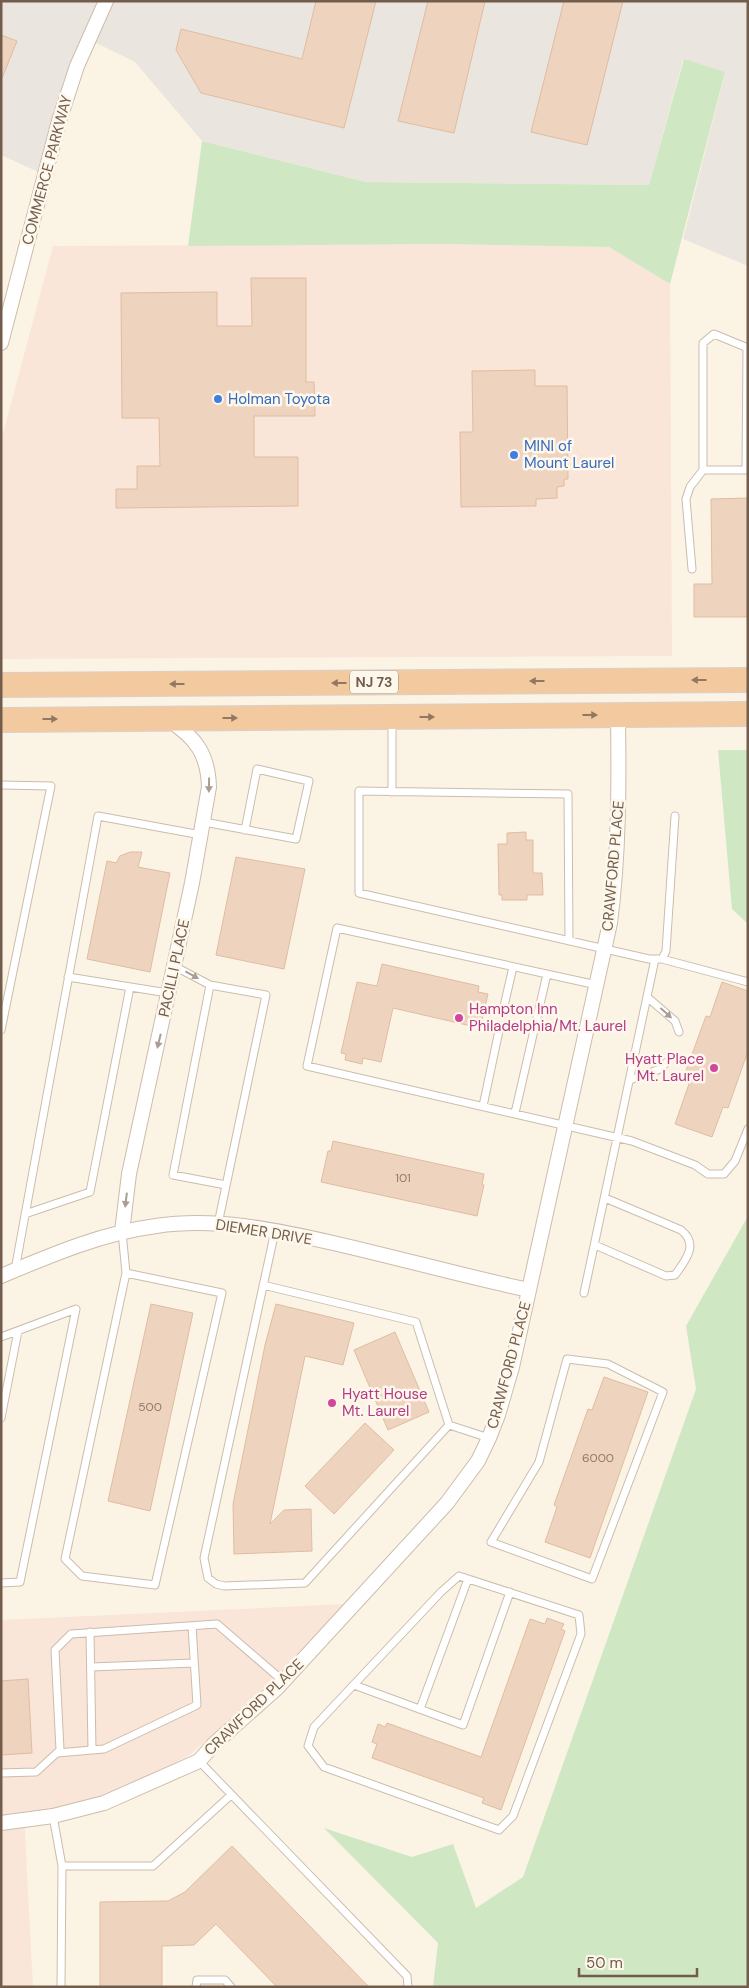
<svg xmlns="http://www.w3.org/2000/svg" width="749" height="1988" font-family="'DM Sans',sans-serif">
  <rect width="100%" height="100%" fill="#fbf4e5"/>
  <path fill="#fae5d9" d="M441,244L610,247L670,284L672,656L1,659V441L53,246Z
    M346,1604L240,1712L188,1756L125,1789L52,1809L24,1813L33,1987H1V1620Z"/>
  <path fill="#ebe5df" d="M1,1H748V266L683,239L725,73L683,60L649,185L366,182L202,141L135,62L94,42L43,174L1,155Z"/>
  <path fill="#d0e7c4" d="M684,59L725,72L670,284L609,247L441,244L188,246L202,141L366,182L649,185Z
    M718,750H748V924L732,909Z
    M748,1216V1987H433L438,1943L324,1828L412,1857L453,1844L476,1908L523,1877L696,1389L686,1326Z"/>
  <path fill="#eed4be" stroke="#e0bca0" d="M316,1H376L344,128L201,93L176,50L181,29L302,59Z
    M428,1H485L454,133L398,121Z
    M564,1H623L587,145L531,132Z
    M1,35L17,41L2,78H1Z
    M251,278H306V382H314L315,416H254V457H298V506L116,508V489H137V466H160L159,418H122L121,293L217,292V326H252Z
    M535,370V386H567L568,479H564V486L557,487V498L536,499V506L461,507L460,432H473L472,371Z
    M748,498V617H694V584H712L711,499Z
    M526,832V840H533V873H542L543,895H527V900H502V895H499L498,844H507V833Z
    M130,852H142L138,867L170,873L150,972L87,959L107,861L116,863L120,856Z
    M236,857L305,869L284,969L216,955Z
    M382,964L479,986L478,992L488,994L480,1028L393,1008L381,1062L363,1058L362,1064L345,1060L346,1054L341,1053L357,982L377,986Z
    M722,982L748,991V1051L728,1108L723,1107L712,1137L675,1124L690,1081L683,1079L706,1016L710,1017Z
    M333,1141L484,1174L482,1185H484L477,1216L321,1182L328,1151H331Z
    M151,1304L193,1313L150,1511L108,1501Z
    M276,1304L354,1323L343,1365L305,1356L270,1524L284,1510L311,1509L312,1551L234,1554L233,1504L265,1345Z
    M395,1332L429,1412L388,1430L354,1350Z
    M604,1377L648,1392L590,1558L545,1542L557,1507L554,1505L588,1409L592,1410Z
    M365,1423L394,1450L334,1514L305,1486Z
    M547,1618L564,1624L561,1629L565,1631L501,1810L482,1803L484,1798L372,1758L377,1744L372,1742L378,1724L385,1727L387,1723L481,1757L530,1619L545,1624Z
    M28,1679L32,1753L1,1755V1681Z
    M232,1846L369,1987H277L216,1924L194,1945L162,1946V1987H100V1902L168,1901L185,1892Z"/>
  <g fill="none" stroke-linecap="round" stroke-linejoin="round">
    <defs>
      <path id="service" d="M703,470H748
        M746,470L747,348
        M692,569L686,499L690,487L703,470V343L714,334L748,348
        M1,785L51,786L1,1030
        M392,792V720
        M204,822L296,839L309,781L257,769L245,830
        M569,941L568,794L359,791V893L649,959H662L666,951L675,816
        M662,959L748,982
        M174,966L210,985L266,995L218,1224
        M68,977L168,993
        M210,985L173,1175L226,1185
        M597,985L337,928L307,1066L632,1141L695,1165L708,1174H724L735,1161L748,1129
        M647,997L675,1021L679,1032
        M504,1006L513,967
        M630,1080L660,1069L667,1062
        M483,1106L500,1026
        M515,1113L547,974
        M25,1214L90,1192L130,987
        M275,1231L204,1558L208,1578L216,1584L224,1586L305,1583L449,1425L489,1438
        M122,1232L126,1273L65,1559L82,1576L155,1585L222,1293L126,1273
        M595,1245L666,1276L675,1275C686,1260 699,1244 681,1230L605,1198
        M15,1270L98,816L201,835
        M263,1285L416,1322L449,1425
        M584,1293L655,959
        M1,1337L76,1309L20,1582L1,1583
        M567,1359L608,1364L663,1392L592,1579L491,1542L539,1462Z
        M1,1418L18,1331
        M459,1576L579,1615L581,1634L513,1816L499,1830L324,1767L308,1746L314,1727L441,1592Z
        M90,1632L92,1750
        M91,1667L194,1663
        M354,1685L463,1725L510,1592
        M420,1709L468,1579
        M57,1753L104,1749L197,1705L192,1626
        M199,1761L407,1976L408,1987
        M1,1773L36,1772L60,1750L55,1650L71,1634L217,1624L283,1681
        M53,1816L62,1866L61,1987
        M62,1866H153L231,1795
        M196,1987L197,1980H225L231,1987"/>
      <path id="minor" d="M1,343L59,121L77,66L106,1
        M122,1232L129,1174L192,883L209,787C208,754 196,738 169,720
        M1,1276C51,1255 102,1233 156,1226C215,1217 276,1230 333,1243C399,1258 463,1276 529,1290
        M1,1823L53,1816L104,1803L199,1761L214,1744L277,1688L447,1503L478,1461L489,1438L498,1415L512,1367L610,923C619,854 619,785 618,715"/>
      <path id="trunk" d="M1,685L748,680
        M1,720L748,714"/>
    </defs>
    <use href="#service" stroke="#ccbcac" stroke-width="9"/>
    <use href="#minor" stroke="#ccbcac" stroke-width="16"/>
    <use href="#trunk" stroke="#d8d1cd" stroke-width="26"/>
    <use href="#service" stroke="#fff" stroke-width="7"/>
    <use href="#minor" stroke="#fff" stroke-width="14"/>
    <use href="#trunk" stroke="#f3caa0" stroke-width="24"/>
  </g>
  <defs><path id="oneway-solid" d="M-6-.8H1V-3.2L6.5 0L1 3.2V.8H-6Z" transform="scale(1.25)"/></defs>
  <g fill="#927861">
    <use href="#oneway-solid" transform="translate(699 680) rotate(180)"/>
    <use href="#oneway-solid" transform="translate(537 681) rotate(180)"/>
    <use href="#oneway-solid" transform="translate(339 683) rotate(180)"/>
    <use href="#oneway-solid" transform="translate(177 684) rotate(180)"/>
    <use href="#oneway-solid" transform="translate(590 715)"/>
    <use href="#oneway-solid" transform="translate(427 717)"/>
    <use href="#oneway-solid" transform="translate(230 718)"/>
    <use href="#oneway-solid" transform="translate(50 719)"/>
  </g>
  <g fill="#aa9d94">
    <use href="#oneway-solid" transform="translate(209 785) rotate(91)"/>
    <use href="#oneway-solid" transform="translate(192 975) rotate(29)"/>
    <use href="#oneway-solid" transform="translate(666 1013) rotate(42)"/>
    <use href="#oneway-solid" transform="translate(159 1041) rotate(104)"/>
    <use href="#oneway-solid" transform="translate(126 1200) rotate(97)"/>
  </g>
  <g fill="#3f7fe0" stroke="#fef7eb" stroke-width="2">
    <circle cx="218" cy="399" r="5"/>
    <circle cx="514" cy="455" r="5"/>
  </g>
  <g fill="#d1479c" stroke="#fef7eb" stroke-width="2">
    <circle cx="459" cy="1018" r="5"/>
    <circle cx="714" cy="1068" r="5"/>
    <circle cx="332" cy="1403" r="5"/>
  </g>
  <g text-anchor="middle" stroke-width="5" stroke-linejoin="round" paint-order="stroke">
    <g font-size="12" fill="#917a68">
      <text x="403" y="1182">101</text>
      <text x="150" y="1411">500</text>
      <text x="598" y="1462">6000</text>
    </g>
    <rect fill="#fef7eb" stroke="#9c8a7c" stroke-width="1" x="350" y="670.5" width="48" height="23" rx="4"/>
    <g font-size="14" font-weight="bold" fill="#725c4c">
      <text x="374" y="687">NJ 73</text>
    </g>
    <g font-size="15" fill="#725c4c" stroke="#fef7eb">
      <text transform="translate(47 170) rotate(-75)" y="5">COMMERCE PARKWAY</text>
      <text transform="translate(613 866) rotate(-85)" y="5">CRAWFORD PLACE</text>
      <text transform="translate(174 968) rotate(-78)" y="5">PACILLI PLACE</text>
      <text transform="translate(264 1232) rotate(9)" y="5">DIEMER DRIVE</text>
      <text transform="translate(509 1365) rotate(-75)" y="5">CRAWFORD PLACE</text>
      <text transform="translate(254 1707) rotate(-44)" y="5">CRAWFORD PLACE</text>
    </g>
    <g font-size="15" fill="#366cbe" stroke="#fef7eb" text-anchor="start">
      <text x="228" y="404">Holman Toyota</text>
      <text x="524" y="451">MINI of<tspan x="524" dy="17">Mount Laurel</tspan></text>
    </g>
    <g font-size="15" fill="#b23c85" stroke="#fef7eb" text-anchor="start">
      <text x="469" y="1014">Hampton Inn<tspan x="469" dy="17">Philadelphia/Mt. Laurel</tspan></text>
      <text x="704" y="1064" text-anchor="end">Hyatt Place<tspan x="704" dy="17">Mt. Laurel</tspan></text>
      <text x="342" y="1399">Hyatt House<tspan x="342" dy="17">Mt. Laurel</tspan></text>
    </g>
  </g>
  <rect width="749" height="1988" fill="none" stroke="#725c4c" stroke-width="5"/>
  <path d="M579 1968v8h118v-8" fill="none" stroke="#725c4c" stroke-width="2.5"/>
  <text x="586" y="1968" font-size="15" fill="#725c4c" stroke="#fef7eb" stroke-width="4" paint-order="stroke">50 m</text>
</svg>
